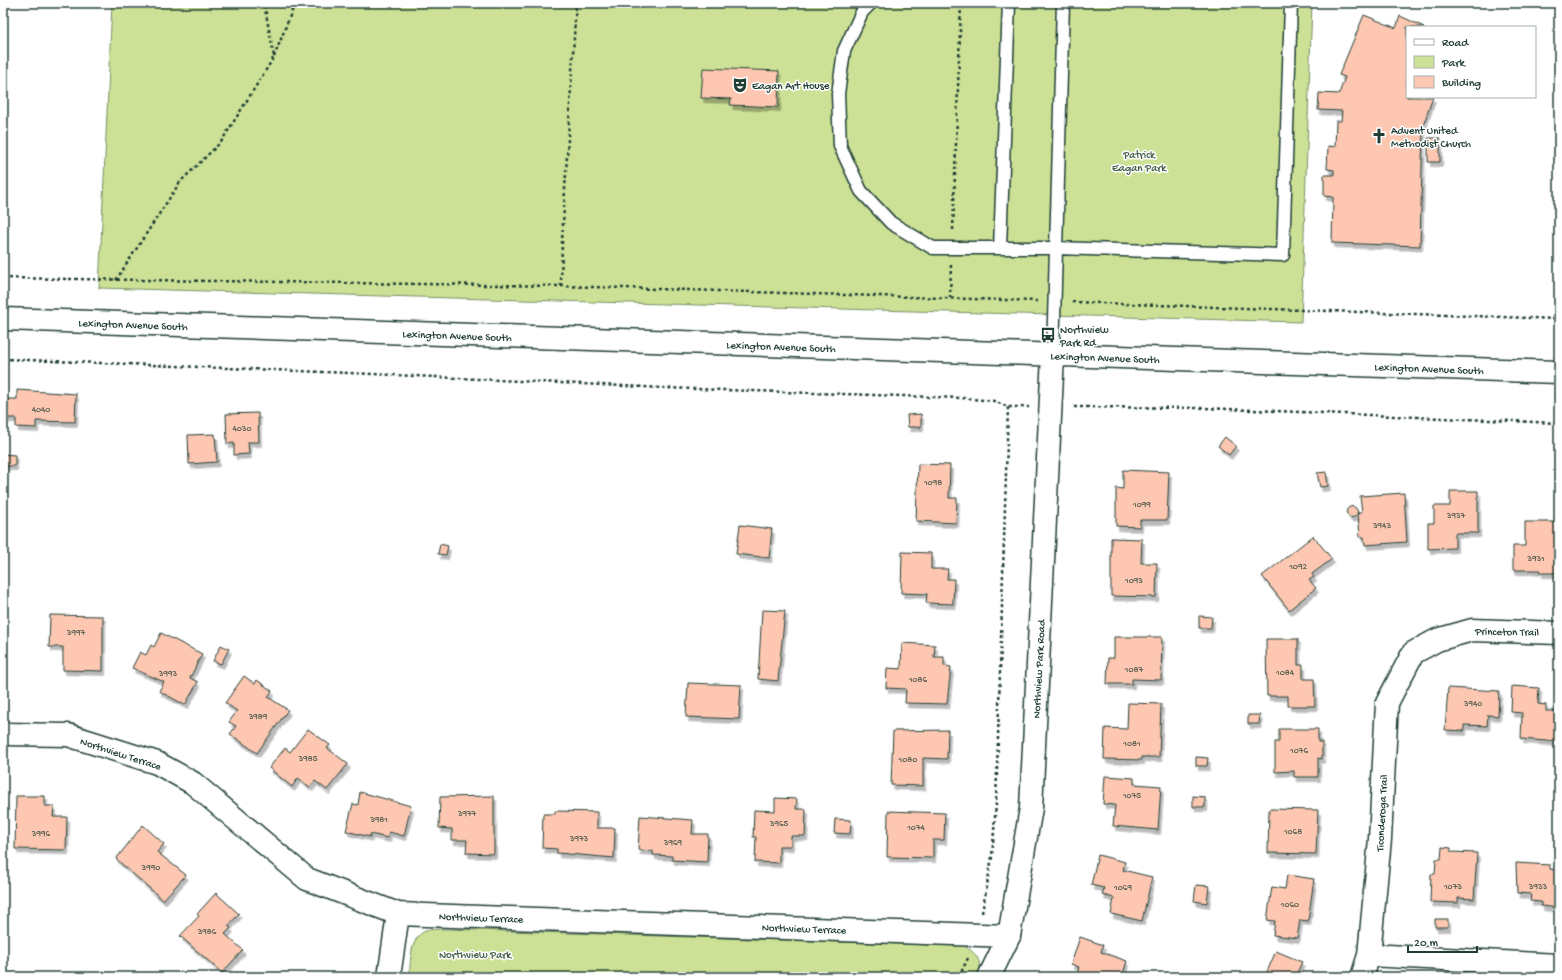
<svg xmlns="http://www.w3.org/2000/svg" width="1562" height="980" font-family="'Gochi Hand',sans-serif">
  <defs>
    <filter id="shadow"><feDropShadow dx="2.5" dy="4.5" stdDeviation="0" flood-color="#0004"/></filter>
  </defs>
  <rect width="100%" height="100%" fill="#fff"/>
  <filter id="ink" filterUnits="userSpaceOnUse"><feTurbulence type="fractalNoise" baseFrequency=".025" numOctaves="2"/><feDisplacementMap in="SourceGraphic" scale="8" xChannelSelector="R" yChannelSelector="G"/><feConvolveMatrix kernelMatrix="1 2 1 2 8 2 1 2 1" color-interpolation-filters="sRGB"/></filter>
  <g filter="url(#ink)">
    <path fill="#cde196" stroke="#768f65" d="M112,3H1312L1301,322L99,288Z
      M445,929L964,946C977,953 984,963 977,977H409C411,962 409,934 429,930C434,929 440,929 445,929Z"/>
    <path fill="#fec7b1" stroke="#1f3d34" filter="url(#shadow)" d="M1364,15L1396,28L1400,16L1424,27H1407V97H1433L1423,126L1420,246L1332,243L1333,197L1324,196V175H1334V170L1327,169L1328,146L1335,147L1336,121H1341L1342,111L1318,110L1319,93L1339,94L1345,77L1339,75Z
      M703,68L779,71L778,107L730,105L731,99L701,98Z
      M1428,138H1440V162H1428Z
      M17,390L76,394L75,422L36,421V428L16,427V418H6L7,399H17Z
      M258,413L259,442H248L249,454L234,455V443L227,444L226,414Z
      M921,414V427H908L907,415Z
      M215,434L217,462L189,464L188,435Z
      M1225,437L1236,446L1229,455L1218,446Z
      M3,454L15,455V466H3Z
      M918,464L950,465L949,498H957L956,523L916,521Z
      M1123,470L1169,472L1167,520H1140V527L1116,526V488L1123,489Z
      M1326,472L1328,486L1320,487L1317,473Z
      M1450,491H1478V533H1455V548L1428,549V523H1434V506H1450Z
      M1404,493L1407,542L1365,545L1364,537H1360L1358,513L1362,512L1360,496Z
      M1346.5 512a5.5 5.5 0 1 1 11 0a5.5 5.5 0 1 1-11 0Z
      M1525,522H1559V573H1540V570H1513V546H1525Z
      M740,525L772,529L769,558L736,554Z
      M1313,536L1332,559L1312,574L1314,577L1309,580L1316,588L1289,610L1262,576Z
      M1111,538L1142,539L1141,563H1157L1156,597L1111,596Z
      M440,544L448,546L446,555L438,554Z
      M902,552L931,553V569H948L947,579H954L953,604L926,603L927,594L901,593Z
      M762,610L785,611L778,681L758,679Z
      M50,615L103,616V671L63,670V647H49Z
      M1199,616L1212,617L1211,628H1199Z
      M161,633L202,654L190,678L198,682L185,705L159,691L164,682L132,668L140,652L146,655L151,645L154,647Z
      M1114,637H1162L1161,680L1132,679V684H1107L1108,658H1114Z
      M1266,639H1298V665H1303V679H1314L1315,706H1288V696H1267Z
      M902,643L935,645L934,657H944V666L951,667L947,704L905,703L906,689L886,688L887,668L901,669Z
      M221,645L229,649L221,664L213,661Z
      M244,676L255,684L257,680L272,691L268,697L288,710L257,753L230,734L236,726L229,722L237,711L225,703Z
      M688,683L741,685L739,719L686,717Z
      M1512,686L1539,688L1538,704L1546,705V711H1559V742L1521,739L1522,713L1511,712Z
      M1448,688L1499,691L1498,716L1488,715L1487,726L1464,725V731L1445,730Z
      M1128,703L1161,704L1159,757H1142V760L1104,759L1105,728L1127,729Z
      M1248,715H1260L1259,724H1248Z
      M308,729L330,745L327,748L348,764L327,790L315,781L310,787L298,778L292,787L269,768L285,748L290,752Z
      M1279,729H1318V742H1322V759L1318,758V777H1294V771L1275,772V742H1279Z
      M948,730L947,759L923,758V786L891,785L893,731Z
      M1196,757L1208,758L1207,766H1196Z
      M1105,776L1134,778V784L1161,786L1158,830L1113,826L1115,805L1103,804Z
      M360,792L411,806L404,836L389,832L388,838L370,834V837L346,831L353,804L358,805Z
      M16,796H45V806H54L53,817H67L66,850L15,849Z
      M494,796V854L466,853L467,840H452V829L439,828L440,797Z
      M1193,796L1205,797V807H1193Z
      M775,798L797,799L796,809H806L805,836H791V846H779V863L755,862L756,837H753L754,810L775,811Z
      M1269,809L1318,810L1316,854L1268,853Z
      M555,811L597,812V828H615L614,858L557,853V849L542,848L543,814H555Z
      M888,811L945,813L944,840H933V858L887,857Z
      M640,816L693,820L692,834H708L707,862L672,860V856L653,855V851L638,850Z
      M835,819L851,820L850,834L834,833Z
      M143,825L164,844L157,852L186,875L163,900L116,859Z
      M1442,847L1451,848V852L1477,853L1474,899L1458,898V903L1430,902L1431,874H1435L1436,859H1441Z
      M1098,855L1125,862L1123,870L1152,877L1142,921L1111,914L1114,898L1102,895L1104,888L1091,885Z
      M1516,863L1550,865V869L1556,870L1555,879H1559V908L1541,906V902L1530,901L1531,894L1517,893Z
      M1287,875L1314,879L1308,921L1300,920L1297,938L1273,935L1275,921L1267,920L1272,887L1285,889Z
      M1196,885L1209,886L1207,903L1194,901Z
      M216,893L239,914L228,926L231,928L225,934L243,950L222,973L180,936L199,916L197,914Z
      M1435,919H1448V927H1435Z
      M1080,937L1103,945L1101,952L1127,961L1122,977H1076L1079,967L1071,964Z
      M1276,951L1302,962L1295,977H1260L1262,973L1266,974Z"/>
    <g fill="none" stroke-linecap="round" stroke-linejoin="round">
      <defs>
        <path id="lane" d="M871,3L862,12L844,51L838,94L840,146L861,191L891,223L933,248H1055L1283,255L1291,3
          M1000,248L1009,3
          M1053,355L1063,3"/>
        <path id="street" d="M3,734L68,735L157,763L193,783L307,879L398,914L1009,936
          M1369,955L1559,965
          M389,977L398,914
          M1362,977L1369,955L1380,839L1387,703L1413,653L1437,640L1472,630L1559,633"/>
        <path id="secondary" d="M3,319L1559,372
          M989,977L1009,936L1031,808L1053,355"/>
      </defs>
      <use href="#lane" stroke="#1f3d34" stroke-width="15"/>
      <use href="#street" stroke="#1f3d34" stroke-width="25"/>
      <use href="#secondary" stroke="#1f3d34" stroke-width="25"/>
      <path stroke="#1f3d34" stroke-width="2.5" stroke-dasharray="3 3" stroke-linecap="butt" d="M274,57L295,3
        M953,230L961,3
        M3,278L561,286L1037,301
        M116,280L180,182L221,142L274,57L264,3
        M561,286L562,241L576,3
        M950,298L951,265
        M1072,302L1559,319
        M3,359L373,374L665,388L962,398L994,401L1008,407H1029
        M1074,407L1205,408L1559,423
        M982,913L992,857L996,804L1008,407
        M959,977L968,958"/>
      <use href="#lane" stroke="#fff" stroke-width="12"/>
      <use href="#street" stroke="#fff" stroke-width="22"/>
      <use href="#secondary" stroke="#fff" stroke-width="22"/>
    </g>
  </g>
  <defs>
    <symbol id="theatre-bare" viewBox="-9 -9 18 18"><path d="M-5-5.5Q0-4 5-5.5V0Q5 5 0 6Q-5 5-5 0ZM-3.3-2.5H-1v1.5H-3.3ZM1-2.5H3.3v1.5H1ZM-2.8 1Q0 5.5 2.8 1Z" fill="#1f3d34" stroke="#fff" stroke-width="2.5" paint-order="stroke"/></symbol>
    <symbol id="church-bare" viewBox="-9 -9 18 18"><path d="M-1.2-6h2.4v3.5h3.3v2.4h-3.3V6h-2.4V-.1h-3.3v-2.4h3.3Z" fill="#1f3d34" stroke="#fff" stroke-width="2.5" paint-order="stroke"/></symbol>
    <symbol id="bus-bare" viewBox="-9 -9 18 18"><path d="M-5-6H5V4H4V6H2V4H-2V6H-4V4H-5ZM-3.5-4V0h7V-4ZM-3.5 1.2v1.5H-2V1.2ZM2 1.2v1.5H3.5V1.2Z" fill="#1f3d34" stroke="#fff" stroke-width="2.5" paint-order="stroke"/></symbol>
  </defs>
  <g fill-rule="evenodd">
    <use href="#theatre-bare" x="729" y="74" width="22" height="22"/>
    <use href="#church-bare" x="1368" y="125" width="22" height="22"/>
    <use href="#bus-bare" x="1037" y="324" width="22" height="22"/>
  </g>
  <g text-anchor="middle" stroke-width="3" stroke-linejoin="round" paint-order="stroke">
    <g font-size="9" fill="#576053">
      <text x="41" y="412">4040</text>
      <text x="242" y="431">4030</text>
      <text x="933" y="485">1098</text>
      <text x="1142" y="507">1099</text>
      <text x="1456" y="518">3937</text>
      <text x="1382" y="528">3943</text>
      <text x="1536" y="561">3931</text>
      <text x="1298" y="569">1092</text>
      <text x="1134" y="583">1093</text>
      <text x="76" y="635">3997</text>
      <text x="1134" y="672">1087</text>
      <text x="1285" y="675">1084</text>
      <text x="168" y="676">3993</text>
      <text x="918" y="682">1086</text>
      <text x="1473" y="706">3940</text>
      <text x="258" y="719">3989</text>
      <text x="1132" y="746">1081</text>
      <text x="1299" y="753">1076</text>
      <text x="308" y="761">3985</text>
      <text x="908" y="762">1080</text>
      <text x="1132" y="798">1075</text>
      <text x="467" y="816">3977</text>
      <text x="379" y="822">3981</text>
      <text x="779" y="826">3965</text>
      <text x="916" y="830">1074</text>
      <text x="1293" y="834">1068</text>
      <text x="41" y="836">3996</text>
      <text x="579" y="841">3973</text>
      <text x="673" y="845">3969</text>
      <text x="151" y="870">3990</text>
      <text x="1453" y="889">1073</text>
      <text x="1538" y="889">3933</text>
      <text x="1123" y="890">1069</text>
      <text x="1290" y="907">1060</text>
      <text x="207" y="934">3986</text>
    </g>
    <g font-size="11" fill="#1f3d34" stroke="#fff" text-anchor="start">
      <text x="752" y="89">Eagan Art House</text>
      <text x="1391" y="134">Advent United<tspan x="1391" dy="13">Methodist Church</tspan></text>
      <text x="1060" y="333">Northview<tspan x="1060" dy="13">Park Rd</tspan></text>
    </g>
    <g font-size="11" fill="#425e48" stroke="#fff">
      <text x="1139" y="158">Patrick<tspan x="1139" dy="13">Eagan Park</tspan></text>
      <text x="475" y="958">Northview Park</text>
    </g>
    <g font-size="11" fill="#1f3d34" stroke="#fff">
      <text transform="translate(133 324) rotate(2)" y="4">Lexington Avenue South</text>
      <text transform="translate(457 335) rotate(2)" y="4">Lexington Avenue South</text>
      <text transform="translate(781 346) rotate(2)" y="4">Lexington Avenue South</text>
      <text transform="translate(1105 357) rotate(2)" y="4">Lexington Avenue South</text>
      <text transform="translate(1429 368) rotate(2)" y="4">Lexington Avenue South</text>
      <text transform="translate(1507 631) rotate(1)" y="4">Princeton Trail</text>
      <text transform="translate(1038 669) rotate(-87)" y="4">Northview Park Road</text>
      <text transform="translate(121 753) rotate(18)" y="4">Northview Terrace</text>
      <text transform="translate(1381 813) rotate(-87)" y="4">Ticonderoga Trail</text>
      <text transform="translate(481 917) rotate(2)" y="4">Northview Terrace</text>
      <text transform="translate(804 928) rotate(2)" y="4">Northview Terrace</text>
    </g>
  </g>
  <rect width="1562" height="980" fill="none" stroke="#fff" stroke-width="16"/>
  <rect x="8" y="8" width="1546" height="964" fill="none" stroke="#1f3d34" stroke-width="1.5" filter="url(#ink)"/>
  <rect x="1406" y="26" width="130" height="72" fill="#ffffff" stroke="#a5b1ae"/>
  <rect x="1414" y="39" width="20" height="6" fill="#ffffff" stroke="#a5b1ae"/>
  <text x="1442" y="46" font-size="12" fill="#1f3d34">Road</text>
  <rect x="1414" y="56" width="20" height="12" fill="#cde196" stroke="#a5b1ae"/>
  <text x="1442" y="66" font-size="12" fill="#1f3d34">Park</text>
  <rect x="1414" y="76" width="20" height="12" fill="#fec7b1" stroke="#a5b1ae"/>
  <text x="1442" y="86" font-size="12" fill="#1f3d34">Building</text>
  <path d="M1408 946v6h69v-6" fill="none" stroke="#1f3d34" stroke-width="2"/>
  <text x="1414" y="946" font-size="12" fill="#1f3d34" stroke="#ffffff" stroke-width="3" paint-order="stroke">20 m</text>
</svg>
